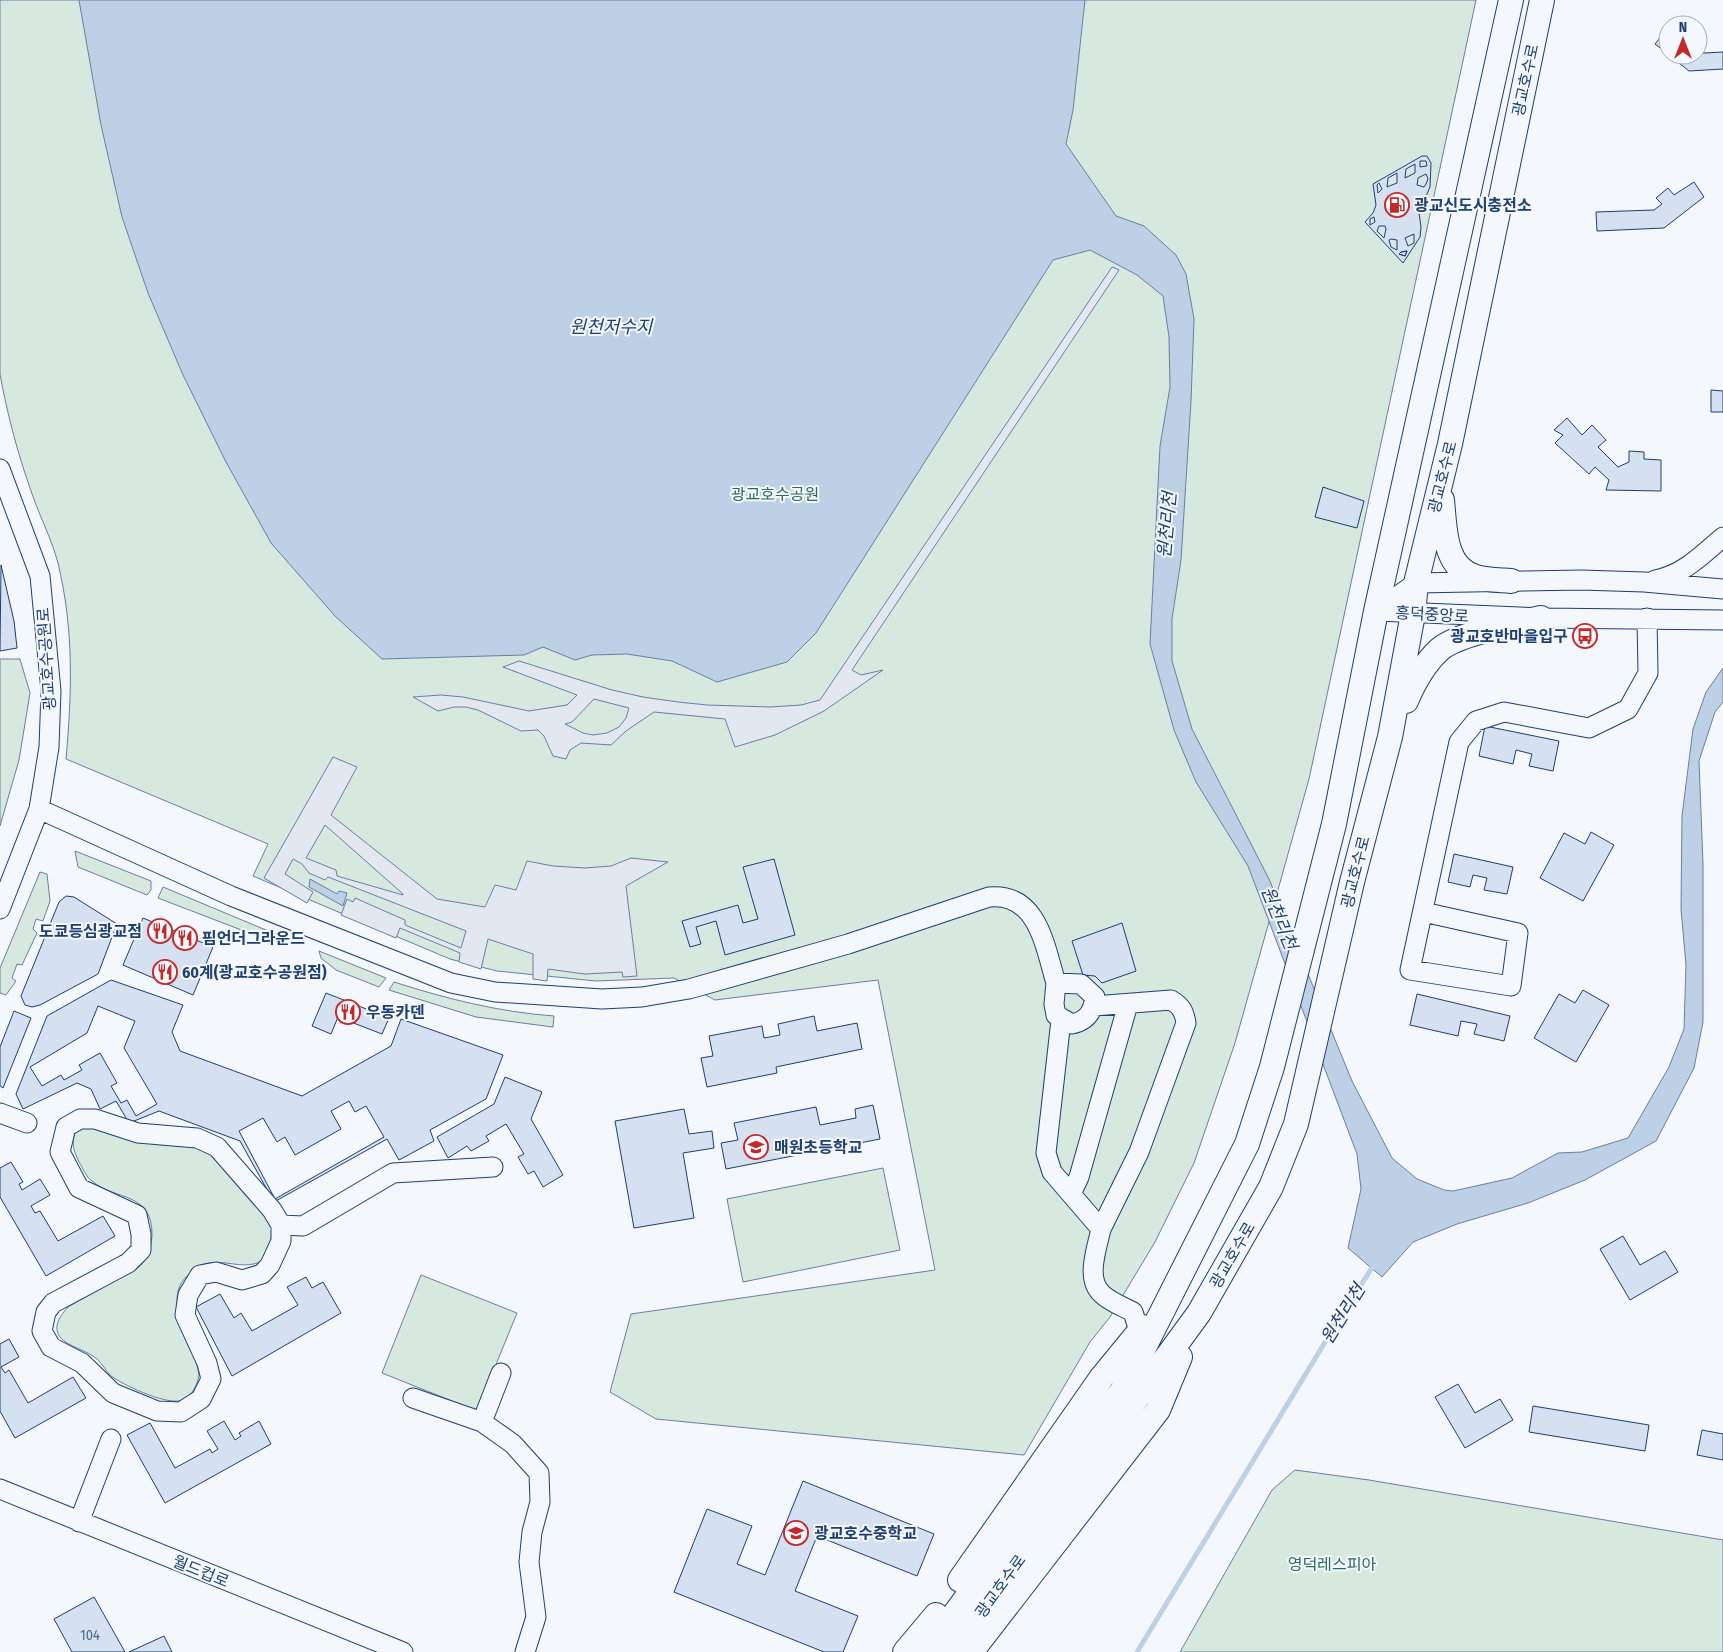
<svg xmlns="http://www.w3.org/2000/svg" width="1723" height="1652" font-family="'Fira Sans Condensed','Noto Sans KR',sans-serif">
  <rect width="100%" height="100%" fill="#f4f7fb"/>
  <path fill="#d7e8df" stroke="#687fa3" d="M0,0H1476L1309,779L1235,1043L1194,1163L1155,1242L1110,1317L1090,1342L1024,1455L656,1419L610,1392L631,1314L935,1270L878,980L715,1000L674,978L596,981L497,971L450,959L253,876L268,844L66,759C72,691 74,630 58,563C51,537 38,513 30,488C17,451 7,413 0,374Z
    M0,659H20L30,693L19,760L0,826Z
    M75,851L151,881V890L147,895L78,867Z
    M40,872L47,874L50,901L43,921L36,919L33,929L37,933L22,965L17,964L12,978L16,981L6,995L0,993V968Z
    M163,887L285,938L257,936L158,898Z
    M319,951L386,978L379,987L336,970L321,958Z
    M394,982C447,999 499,1012 554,1016L553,1027L476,1017L389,990Z
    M90,1125L195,1143L222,1161L273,1226L271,1239L262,1261C244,1270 227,1260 209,1263C201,1264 198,1267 192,1272C156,1297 196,1344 199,1376C197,1385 192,1396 183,1400C168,1406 128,1387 114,1378C107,1374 103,1364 97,1359C87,1350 68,1347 60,1337C52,1326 61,1315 68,1307L139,1267C148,1258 151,1249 152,1236C153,1191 115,1201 92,1181C86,1177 83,1168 79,1162C74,1151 71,1144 75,1133Z
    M883,1168L900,1250L743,1282L727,1199Z
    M421,1275L517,1313L477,1411L382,1373Z
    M1295,1470L1369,1480L1723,1540V1652H1180L1272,1490Z"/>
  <path fill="#e3e8f0" stroke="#687fa3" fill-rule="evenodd" d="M1112,267L1119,270L852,670L861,675L883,670L824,711L775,735L735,747L725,719L654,712L626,731L611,745L581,743L570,750L566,759L553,756L544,736L538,730L521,731L478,710L466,707H454L438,711L413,697L441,695L463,697L529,711L567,705L577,695L503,667L519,661L612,690L643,697L678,702L707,705L770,707L801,705L820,700ZM594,699L629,708L626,718L619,727L607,733L593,735L583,733L565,724L572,722Z
    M333,757L357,767L331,815L437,899L485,907L495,885L516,890L527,861L553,866L585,868L611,866L631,858L668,862L626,886L637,976L623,977L622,972L585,974L548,969L547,981L533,979V954L488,939L481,969L459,962L460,953L400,928L396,938L341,915L347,899L353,902L355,898L405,920V925L461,948L466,931L328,877L325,880L309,873L302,864L293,859L285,874L313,892L307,903L264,878ZM325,825L403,894V895L337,876L336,870L306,858Z"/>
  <path fill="#bed0e5" stroke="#687fa3" d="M79,0H1085L1073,110L1066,144L1116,216L1144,226L1176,255L1186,274L1194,319L1191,401L1181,560L1172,619V661L1192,729L1269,879L1352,1081L1392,1158L1417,1179L1444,1190L1453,1191L1512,1178L1558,1153L1582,1152L1628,1138L1669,1067L1684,1029L1686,965L1681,909L1682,816L1693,729L1706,692L1723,668V702L1715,712L1699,761L1703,864V1022L1694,1068L1656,1141L1585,1180L1528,1203L1457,1224L1413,1242L1382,1277L1348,1248L1361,1189L1357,1154L1248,866L1196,782L1174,730L1150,644L1160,446L1170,387L1169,337L1163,296L1137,275L1090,250L1053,260L816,633L787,662L717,682L672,661L627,654L592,655L575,660L543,647L524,655L382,659L335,616L271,543L226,462L183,375L148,293L122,217L101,125Z
    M310,879L337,894L339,891L347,893L343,906L309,887Z"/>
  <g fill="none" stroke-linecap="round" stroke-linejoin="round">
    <path stroke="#bed0e5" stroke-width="5" d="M1137,1652L1333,1329L1375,1263"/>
  </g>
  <path fill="#d5e0f0" stroke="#1d3f73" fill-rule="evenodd" d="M1667,29L1668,30V54L1655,44Z
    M1723,52V69L1689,71L1669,55Z
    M1422,156H1427L1431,163L1430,187L1419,213L1421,227L1420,237L1403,263L1365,222L1373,213L1376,205L1373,184ZM1420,161H1426L1427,166L1420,167ZM1415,164V173L1405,178L1406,169ZM1397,173V183L1387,187L1388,178ZM1426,174L1428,179L1426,184L1424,187L1417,185L1418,178ZM1379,183L1382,189L1378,193L1377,185ZM1374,217L1375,222L1370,225V219ZM1379,226H1385L1386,229L1384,238L1377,231ZM1414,234V243L1408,246L1405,238ZM1391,239L1397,240V250L1391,247L1389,240ZM1407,251L1405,256L1399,254L1401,252Z
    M1694,182L1704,197L1664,228L1597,231L1596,212L1654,210L1662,204L1656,198L1668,188L1674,195Z
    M1407,251L1405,256L1399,254L1401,252Z
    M1711,390L1723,391V412H1711Z
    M1567,418L1582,435L1592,425L1606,440L1598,447L1618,467L1629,462V451L1644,452V459L1661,460V491L1606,490L1609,480L1595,467L1589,474L1555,443L1563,435L1554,430Z
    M1323,487L1364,501L1357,528L1315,517Z
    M1,565L14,621L17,648L0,651Z
    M1485,726L1559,741L1553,771L1529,766L1532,754L1516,750L1513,764L1479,756Z
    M1591,832L1614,845L1583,901L1540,878L1564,833L1585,844Z
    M1454,854L1513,867L1507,894L1484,890L1487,878L1473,875L1470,887L1448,882Z
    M774,859L795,935L725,955L716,921L696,927L701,944L690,947L682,921L738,905L743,923L758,919L743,867Z
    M66,896L74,897L117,924L98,974L40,1005L32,1007L25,1005L21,996L59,902Z
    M143,918L213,947L193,995L123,965Z
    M1122,923L1136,971L1102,983L1095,976L1083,975L1072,941Z
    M111,980L183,1005L172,1032L180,1051L302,1096L391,1046L401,1019L503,1055L486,1099L430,1130L434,1141L399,1160L387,1139L274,1202L240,1141L159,1111L129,1123L116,1101L100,1109L91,1089L77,1083L23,1109L16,1094L47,1016Z
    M1583,990L1609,1005L1576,1062L1534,1038L1559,994L1575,1003Z
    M326,993L389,1018L382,1034L338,1017L331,1034L312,1026Z
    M1417,994L1510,1016L1504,1041L1474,1034L1477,1024L1461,1021L1458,1036L1410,1025Z
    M98,1006L135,1021L124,1048L157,1104L136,1116L127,1100L121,1103L111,1086L117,1083L100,1053L79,1065L82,1070L64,1080L61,1075L42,1086L30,1067L87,1033Z
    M14,1011L31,1018L3,1088L0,1086V1047Z
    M814,1016L817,1031L857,1023L862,1049L776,1067L777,1073L707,1087L701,1058L713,1056L709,1036L762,1026L764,1038L780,1035L778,1024Z
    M505,1077L542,1092L531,1119L563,1175L543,1187L534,1171L528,1174L518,1157L524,1154L506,1124L486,1136L489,1141L471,1151L467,1146L448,1158L437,1137L494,1104Z
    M349,1101L355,1112L366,1106L384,1137L275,1199L239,1131L263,1118L277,1142L285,1137L295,1155L341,1129L331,1111Z
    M873,1105L880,1139L726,1169L721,1143L738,1140L734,1123L816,1107L820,1125L856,1118L855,1109Z
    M684,1109L689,1134L712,1131L714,1148L683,1153L694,1218L634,1228L615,1121Z
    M11,1162L23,1182L19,1184L22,1190L40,1179L50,1195L31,1206L35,1213L40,1211L58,1241L103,1216L115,1236L46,1276L0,1197V1168Z
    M1623,1236L1640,1265L1665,1251L1678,1272L1630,1300L1600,1249Z
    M306,1277L312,1288L323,1282L341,1313L232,1376L196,1307L220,1294L234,1318L241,1313L252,1331L298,1305L287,1287Z
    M9,1339L19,1357L1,1367L5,1373L9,1370L28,1403L73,1377L86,1398L15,1438L0,1411V1344Z
    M1458,1384L1475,1413L1500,1399L1513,1420L1465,1448L1435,1397Z
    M1533,1406L1649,1425L1645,1451L1529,1432Z
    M224,1421L235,1440L241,1436L239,1433L259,1421L271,1444L165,1503L127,1435L150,1423L175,1468L210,1449L212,1453L218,1449L207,1431Z
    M1702,1430L1723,1434V1460L1697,1455Z
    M803,1481L934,1534L917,1576L817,1536L795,1591L858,1616L843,1652H824L674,1592L707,1509L752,1526L737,1564L765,1575Z
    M94,1597L125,1652H72L54,1619Z
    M164,1636L172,1652H129Z"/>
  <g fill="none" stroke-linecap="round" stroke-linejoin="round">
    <defs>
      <path id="minor" d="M0,469L40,576L51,691L49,747L39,809L0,909
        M1655,580C1683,575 1702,555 1723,537
        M1376,611L1416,583L1581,580L1644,582L1723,589
        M1376,611L1541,618L1723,620
        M39,809L231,896L451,983L495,992L602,999L642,997L689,989L848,944L989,897C1038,892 1045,947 1056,983
        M1423,912L1518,933L1511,986L1410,970L1459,742L1476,721L1504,712L1589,728L1628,709L1648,673L1647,618
        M1056,983L1081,984L1095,997C1093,1012 1087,1021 1072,1024L1056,1015L1054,1004Z
        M1061,1020L1046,1153L1052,1172L1101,1229L1139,1152L1186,1023C1184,1011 1181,1006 1171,1000L1094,1006
        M0,1113L27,1123
        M80,1119H95L138,1133L197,1138L217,1147L272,1210L281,1225V1241L270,1265L262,1274L242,1280L216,1272L200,1275L188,1295L185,1315L207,1363L211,1379L201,1399L181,1412L157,1411L113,1393L82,1363L51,1347L42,1331L46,1312L53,1303L128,1263L141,1250V1234L137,1215L79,1188L60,1152L66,1127Z
        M1072,1192L1079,1177L1128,1004
        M281,1225L303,1226L393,1173L493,1167
        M1101,1229C1097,1248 1085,1279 1102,1294C1110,1302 1124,1307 1133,1312L1139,1331
        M413,1398L482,1422L513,1444L539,1473L540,1502L532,1532L529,1562L536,1617L525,1652
        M482,1422L501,1373
        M0,1489L403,1652
        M79,1522L111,1439"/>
      <path id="major" d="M1442,500C1445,527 1443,568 1476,577C1487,580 1499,580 1511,581
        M1406,701C1414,682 1423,665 1439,650C1458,633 1515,624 1541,618
        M960,1580L1102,1377L1143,1327
        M905,1652L936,1615
        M927,1652L1046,1489L1122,1391L1247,1144L1272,1067L1334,824L1376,611L1511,0
        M951,1652L1199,1313L1271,1187L1296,1124L1352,882L1390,737L1413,614L1416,583L1450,444L1542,0
        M971,1652L1158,1410L1180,1357"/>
    </defs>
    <use href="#minor" stroke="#1d3f73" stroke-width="21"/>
    <use href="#major" stroke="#1d3f73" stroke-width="26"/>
    <use href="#minor" stroke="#f4f7fb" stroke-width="19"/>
    <use href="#major" stroke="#f4f7fb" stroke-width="24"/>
  </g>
  <defs>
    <symbol id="fuel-ring" viewBox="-11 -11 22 22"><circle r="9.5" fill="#f4f7fb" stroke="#c62828" stroke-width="1.5"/><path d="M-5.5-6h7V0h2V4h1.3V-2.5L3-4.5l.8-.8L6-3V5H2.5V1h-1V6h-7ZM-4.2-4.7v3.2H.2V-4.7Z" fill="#c62828"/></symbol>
    <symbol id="bus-ring" viewBox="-11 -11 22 22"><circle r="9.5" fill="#f4f7fb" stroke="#c62828" stroke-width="1.5"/><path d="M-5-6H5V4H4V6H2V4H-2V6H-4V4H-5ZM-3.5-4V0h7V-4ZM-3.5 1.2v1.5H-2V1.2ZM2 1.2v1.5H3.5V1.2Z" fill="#c62828"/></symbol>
    <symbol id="restaurant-ring" viewBox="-11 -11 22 22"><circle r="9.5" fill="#f4f7fb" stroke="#c62828" stroke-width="1.5"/><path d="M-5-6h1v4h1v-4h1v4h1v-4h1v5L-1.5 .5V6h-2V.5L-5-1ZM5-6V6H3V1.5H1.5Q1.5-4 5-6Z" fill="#c62828"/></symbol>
    <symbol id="school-ring" viewBox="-11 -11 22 22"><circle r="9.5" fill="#f4f7fb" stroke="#c62828" stroke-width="1.5"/><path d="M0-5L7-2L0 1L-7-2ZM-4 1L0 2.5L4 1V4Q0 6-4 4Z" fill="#c62828"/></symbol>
  </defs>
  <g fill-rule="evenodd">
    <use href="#fuel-ring" x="1383" y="191" width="28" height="28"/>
    <use href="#bus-ring" x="1571" y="622" width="28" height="28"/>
    <use href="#restaurant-ring" x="146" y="917" width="28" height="28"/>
    <use href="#restaurant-ring" x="171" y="924" width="28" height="28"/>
    <use href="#restaurant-ring" x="151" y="958" width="28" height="28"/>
    <use href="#restaurant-ring" x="334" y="998" width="28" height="28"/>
    <use href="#school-ring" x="742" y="1133" width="28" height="28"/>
    <use href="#school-ring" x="782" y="1519" width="28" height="28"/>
  </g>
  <g text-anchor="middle" stroke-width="4" stroke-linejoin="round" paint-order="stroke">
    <g font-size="14" fill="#4b6792">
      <text x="90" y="1640">104</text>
    </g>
    <g font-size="16" fill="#1d3f73" stroke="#f4f7fb">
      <text transform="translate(1525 80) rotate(-78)" y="6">광교호수로</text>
      <text transform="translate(1442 477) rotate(-76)" y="6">광교호수로</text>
      <text transform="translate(1432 614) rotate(3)" y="6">흥덕중앙로</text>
      <text transform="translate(46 659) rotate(-94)" y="6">광교호수공원로</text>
      <text transform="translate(1355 872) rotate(-76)" y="6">광교호수로</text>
      <text transform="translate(1232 1255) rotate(-60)" y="6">광교호수로</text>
      <text transform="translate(201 1571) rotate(22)" y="6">월드컵로</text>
      <text transform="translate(1000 1586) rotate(-54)" y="6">광교호수로</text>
    </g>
    <g font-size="16" font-weight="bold" fill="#1d3f73" stroke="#f4f7fb" text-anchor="start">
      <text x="1414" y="211">광교신도시충전소</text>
      <text x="1568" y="642" text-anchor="end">광교호반마을입구</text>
      <text x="142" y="937" text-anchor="end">도쿄등심광교점</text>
      <text x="202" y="944">핌언더그라운드</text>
      <text x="182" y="978">60계(광교호수공원점)</text>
      <text x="366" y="1018">우동카덴</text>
      <text x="774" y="1153">매원초등학교</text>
      <text x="814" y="1539">광교호수중학교</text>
    </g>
    <g font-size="16" fill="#2c6c60" stroke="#f4f7fb">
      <text x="775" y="500">광교호수공원</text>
      <text x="1332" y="1570">영덕레스피아</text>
    </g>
    <g font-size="18" font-style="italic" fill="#1d3f73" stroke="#f4f7fb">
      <text x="611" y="333">원천저수지</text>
      <text transform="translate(1167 525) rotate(-85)" y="6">원천리천</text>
      <text transform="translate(1279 918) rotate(68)" y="6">원천리천</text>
      <text transform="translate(1343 1314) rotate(-58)" y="6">원천리천</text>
    </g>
  </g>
  <g transform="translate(1683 40)"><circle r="24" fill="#f4f7fb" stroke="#9eadc5"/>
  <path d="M0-4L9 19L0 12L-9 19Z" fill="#c62828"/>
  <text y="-8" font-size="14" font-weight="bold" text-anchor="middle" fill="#1d3f73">N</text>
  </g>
</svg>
